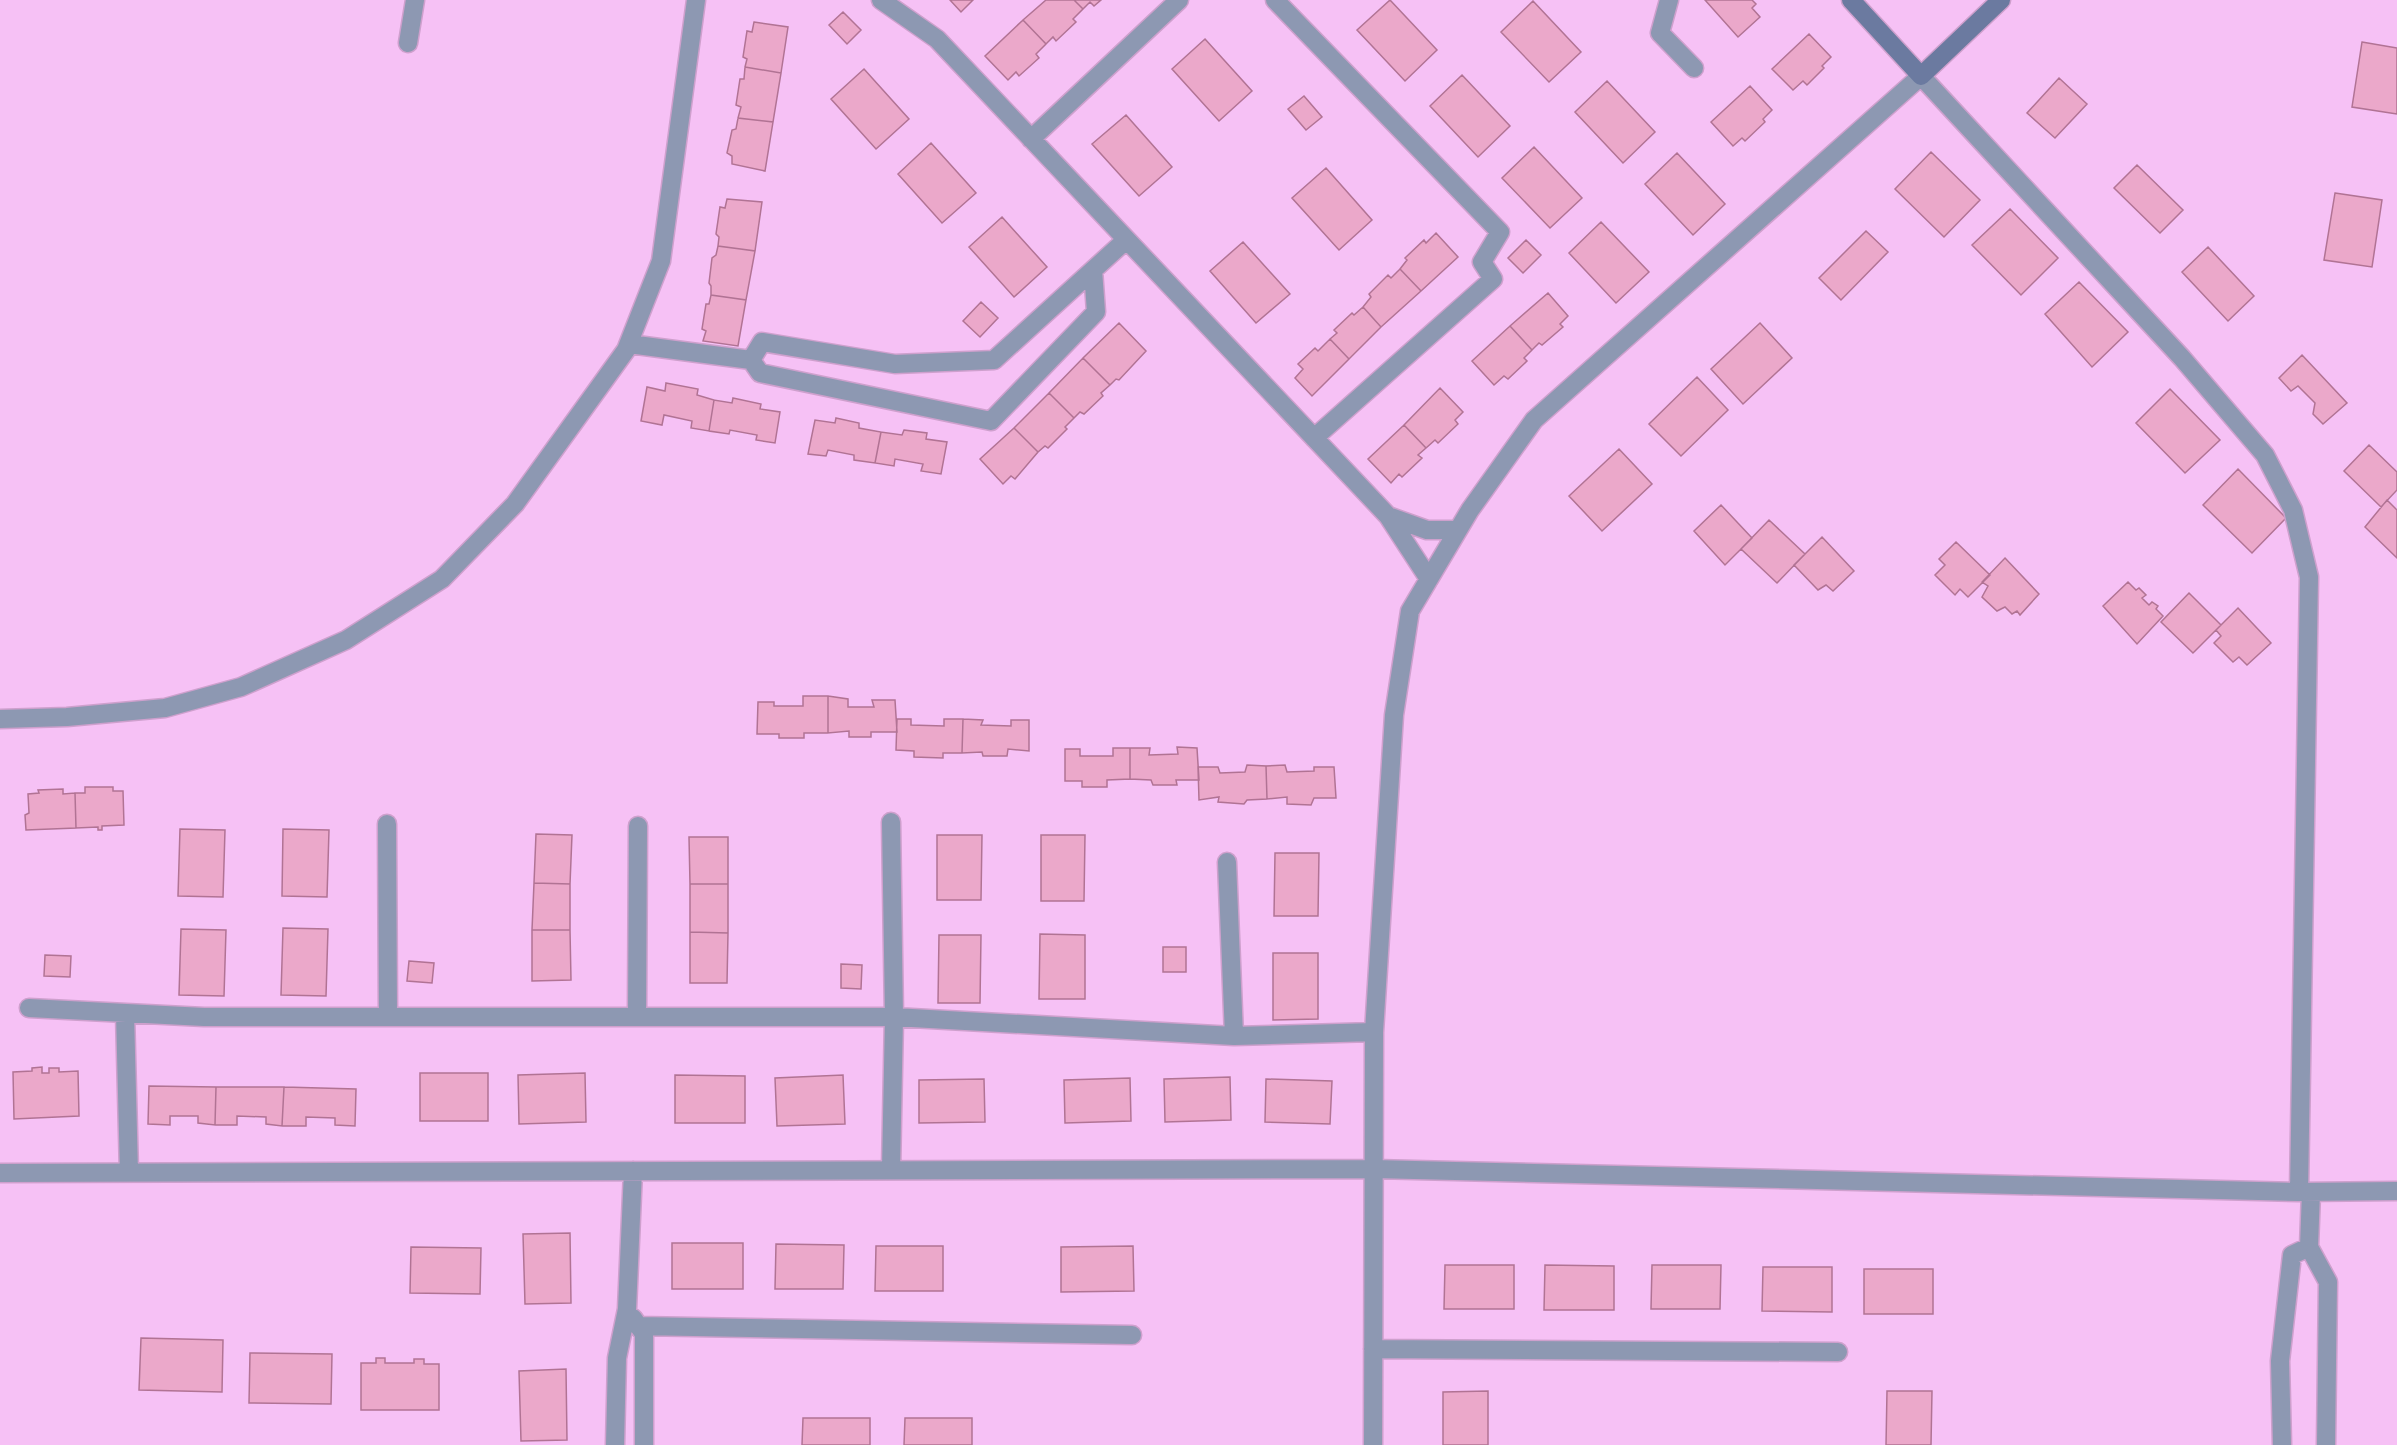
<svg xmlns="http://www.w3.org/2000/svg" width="2397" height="1445" font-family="Helvetica,sans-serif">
  <rect width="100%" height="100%" fill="#f6c1f5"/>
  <path fill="#eba8ca" stroke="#b17394" stroke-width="1.5" d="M950,0H973L961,12Z
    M1046,0H1074L1083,9L1073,19L1076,22L1056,41L1053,37L1046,44L1023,20Z
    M1074,0H1101L1094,6L1090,2L1083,9Z
    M1390,0L1437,50L1405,81L1357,30Z
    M1705,0H1752L1756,4L1752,8L1760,17L1738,37Z
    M1533,1L1581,52L1549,82L1501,32Z
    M843,12L861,30L847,44L829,25Z
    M1023,20L1046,44L1036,54L1039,58L1019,76L1016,72L1008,80L985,56Z
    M754,22L788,27L781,73L745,67L747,59L743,57L747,31L752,32Z
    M1809,34L1831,57L1822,66L1824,68L1807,85L1803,81L1793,90L1772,69Z
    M1205,39L1252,91L1219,121L1172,69Z
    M2362,42L2397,48V114L2352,107Z
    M745,67L781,73L773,122L738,118L741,107L736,105L740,79H744Z
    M864,69L909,119L876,149L831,99Z
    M1462,75L1510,126L1478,157L1430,106Z
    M2059,78L2087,104L2055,138L2027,113Z
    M1607,81L1655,132L1623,163L1575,112Z
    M1750,86L1772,110L1763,119L1765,122L1745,141L1742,138L1733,146L1711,122Z
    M1304,96L1322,117L1306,130L1288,109Z
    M1126,115L1172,167L1139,196L1092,144Z
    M738,118L773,122L765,171L732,164V156L727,153L732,130L736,129Z
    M931,143L976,193L942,223L898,174Z
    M1534,147L1582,198L1550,228L1502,178Z
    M1931,152L1980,200L1944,237L1895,189Z
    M1677,153L1725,204L1693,235L1645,184Z
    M2137,165L2183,210L2160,233L2114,188Z
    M1326,168L1372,220L1339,250L1292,198Z
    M2335,193L2382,200L2372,267L2324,260Z
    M727,199L762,202L755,251L718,246L719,237L716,234L720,207L725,208Z
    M2010,209L2058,258L2021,295L1972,245Z
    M1002,217L1047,267L1014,297L969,247Z
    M1601,222L1649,272L1616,303L1569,253Z
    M1866,231L1888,252L1841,300L1819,278Z
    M1436,233L1458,257L1421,291L1400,269L1407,260L1405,258L1424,240L1426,243Z
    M1526,240L1541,255L1523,273L1508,258Z
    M1243,242L1290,294L1256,323L1210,271Z
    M718,246L755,251L746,300L711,295V286L709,283L712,258L716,255Z
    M2208,247L2254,296L2228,321L2182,272Z
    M1400,269L1421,291L1381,327L1363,307L1371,297L1369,294L1388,275L1391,278Z
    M2079,282L2128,332L2092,367L2045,314Z
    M1548,293L1568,316L1560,324L1563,327L1542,345L1539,343L1532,350L1510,326Z
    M711,295L746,300L738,346L703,341L706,331L702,329L706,304H709Z
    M981,302L998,318L980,337L963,321Z
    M1363,307L1381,327L1349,359L1330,339L1337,333L1334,330L1352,313L1354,315Z
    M1119,323L1146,351L1119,380L1116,379L1110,385L1083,358Z
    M1760,323L1792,358L1743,404L1711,369Z
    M1510,326L1532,350L1524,358L1527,361L1508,379L1504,376L1494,385L1472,361Z
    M1330,339L1349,359L1312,396L1295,378L1303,369L1298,364L1315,348L1318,351Z
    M2302,355L2347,403L2323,424L2313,414L2315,403L2298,386L2291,391L2279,378Z
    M1083,358L1110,385L1101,393L1103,396L1084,414L1080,412L1074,418L1049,393Z
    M1697,377L1728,410L1681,456L1649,424Z
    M666,383L698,389L697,395L714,400L709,431L691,428L692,421L664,415L662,425L641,421L647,387L665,391Z
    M1440,388L1463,412L1455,420L1458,424L1438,443L1435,440L1426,448L1404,425Z
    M2170,389L2220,440L2185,473L2136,423Z
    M1049,393L1074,418L1065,427L1067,429L1048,448L1045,446L1038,452L1014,428Z
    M733,398L761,404L760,409L780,412L775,443L756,440L757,435L730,430L729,434L709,431L714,400L732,403Z
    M836,418L859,423V428L881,432L875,463L854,460V455L828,450L826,456L808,454L815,420L835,423Z
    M1404,425L1426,448L1418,455L1422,458L1402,477L1399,474L1391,483L1368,459Z
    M1014,428L1038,452L1015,479L1011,476L1003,484L980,459Z
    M904,430L927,433L926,439L947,442L941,474L921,471L923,464L895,459L894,466L875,463L881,432L902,435Z
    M2369,445L2397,472V490L2381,507L2344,471Z
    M1619,449L1652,484L1602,531L1569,496Z
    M2238,469L2286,518L2252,553L2203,505Z
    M2387,500L2397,510V558L2365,527Z
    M1721,505L1752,538L1725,565L1694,531Z
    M1769,520L1805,554L1777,583L1741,549Z
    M1822,537L1854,571L1833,591L1826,585L1818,590L1794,565Z
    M1956,542L1990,575L1968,597L1960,589L1955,595L1935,575L1945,565L1939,559Z
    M2005,558L2039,594L2020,615L2017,611L2012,614L2005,607L1997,611L1982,597L1988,586L1982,582Z
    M2128,582L2136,590L2139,588L2146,595L2142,598L2149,605L2152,602L2158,606L2156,609L2163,616L2137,644L2103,606Z
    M2189,593L2221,625L2193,653L2161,622Z
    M2238,608L2271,643L2247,665L2239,657L2233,662L2214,643L2221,636L2216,630Z
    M803,696H828V733H804V738H779V734H757L758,702H774V706H803Z
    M828,696L848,699V707H874L872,700H895L897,732H871V737H849V731L828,733Z
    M897,719H911V725L944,726V719H963L962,753H943V758L914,757V751L896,750Z
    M963,719L983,720L981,725L1011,726V720H1029V751L1008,749L1007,756H983L982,752L962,753Z
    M1177,747L1197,748L1199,780H1176L1177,785H1153L1151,780L1130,779V748H1150L1149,755L1178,754Z
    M1113,748H1130V779L1107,780V787H1082V781H1065V749H1080V756H1113Z
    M1247,765L1266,766L1267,799L1247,800L1244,804L1218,802L1219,797L1199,800L1198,767H1218L1220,773L1245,772Z
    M1285,765L1287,772L1314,771V767H1334L1336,798H1314L1311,805L1287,804V797L1267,799L1266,766Z
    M85,787H113V791H123L124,825L102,826V830H98V827L76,828L75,793H85Z
    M63,789V794L75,793L76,828L26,830L25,815L29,813L28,794L39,793L38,790Z
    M180,829L225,830L223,897L178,896Z
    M283,829L329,830L327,897L282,896Z
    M536,834L572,835L570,884L534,883Z
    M937,835H982L981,900H937Z
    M1041,835H1085L1084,901H1041Z
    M689,837H728V884H690Z
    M1275,853H1319L1318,916H1274Z
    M534,883L570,884V930H532Z
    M690,884H728V933L690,932Z
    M283,928L328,929L326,996L281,995Z
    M181,929L226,930L224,996L179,995Z
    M532,930H570L571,980L532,981Z
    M690,932L728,933L727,983H690Z
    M1040,934L1085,935V999H1039Z
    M939,935H981L980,1003H938Z
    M1163,947H1186V972H1163Z
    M1273,953H1318V1019L1273,1020Z
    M45,955L71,956L70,977L44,976Z
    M409,961L434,963L432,983L407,981Z
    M841,964L862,965L861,989L841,988Z
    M42,1067V1073H49V1068H59V1072L78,1071L79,1116L14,1119L13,1072L32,1071V1068Z
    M420,1073H488V1121H420Z
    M585,1073L586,1122L519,1124L518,1075Z
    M675,1075L745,1076V1123H675Z
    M843,1075L845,1124L777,1126L775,1078Z
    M1230,1077L1231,1120L1165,1122L1164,1079Z
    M1130,1078L1131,1121L1065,1123L1064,1080Z
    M984,1079L985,1122L919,1123V1080Z
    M1266,1079L1332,1081L1330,1124L1265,1122Z
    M149,1086L216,1087L215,1125L198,1123V1116H170V1125L148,1124Z
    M216,1087H284L282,1126L266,1124V1117L237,1116V1125H215Z
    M284,1087L356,1089L355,1126L335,1125V1118L306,1117V1126H282Z
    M570,1233L571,1303L525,1304L523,1234Z
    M672,1243H743V1289H672Z
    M776,1244L844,1245L843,1289H775Z
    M876,1246H943V1291H875Z
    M1133,1246L1134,1291L1061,1292V1247Z
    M411,1247L481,1248L480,1294L410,1293Z
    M1445,1265H1514V1309H1444Z
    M1545,1265L1614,1266V1310H1544Z
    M1652,1265H1721L1720,1309H1651Z
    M1763,1267H1832V1312L1762,1311Z
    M1864,1269H1933V1314H1864Z
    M141,1338L223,1340L222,1392L139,1390Z
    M250,1353L332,1354L331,1404L249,1403Z
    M376,1358H385V1363H414V1359H424V1364H439V1410H361V1363H376Z
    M566,1369L567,1440L521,1441L519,1371Z
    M1488,1391V1445H1443V1392Z
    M1887,1391H1932L1931,1445H1886Z
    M803,1418H870V1445H802Z
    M905,1418H972V1445H904Z"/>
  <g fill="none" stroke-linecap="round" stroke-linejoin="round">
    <defs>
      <path id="street" d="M881,0L937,39L1388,516L1429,579
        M1275,0L1500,232L1482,262L1493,279L1314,438
        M1669,0L1660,33L1694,68
        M408,43L415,0
        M1031,139L1179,0
        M629,344L751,360L760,373L991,421L1096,312L1093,270
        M751,360L762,342L895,364L994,360L1126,240
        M1388,516L1427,530H1458
        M0,719L67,717L165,708L241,687L346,640L442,579L515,504L626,350L661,261L696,0
        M891,822L894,1017L1234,1036L1227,862
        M387,824L388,1017
        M29,1008L204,1017H894L891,1170
        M125,1013L129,1173
        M637,1017L638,826
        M1234,1036L1374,1032
        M0,1173L1374,1169L2299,1192L2397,1191
        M2311,1192L2309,1247L2328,1282L2326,1445
        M633,1318L644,1334V1445
        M638,1326L1132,1335
        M1373,1349L1838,1352
        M615,1445L617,1358L627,1309L633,1171
        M1373,1445L1374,1032L1394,715L1410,611L1470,510L1534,420L1921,76L2182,358L2265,455L2293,510L2309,577L2299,1192
        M2282,1445L2280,1361L2292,1255L2309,1247"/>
      <path id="secondary" d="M1851,0L1921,76L2001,0"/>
    </defs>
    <use href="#street" stroke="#cea0cd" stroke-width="21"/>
    <use href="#secondary" stroke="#cea0cd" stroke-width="21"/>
    <use href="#street" stroke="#8d98b2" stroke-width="18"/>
    <use href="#secondary" stroke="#6b7aa0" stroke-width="18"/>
  </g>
</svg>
